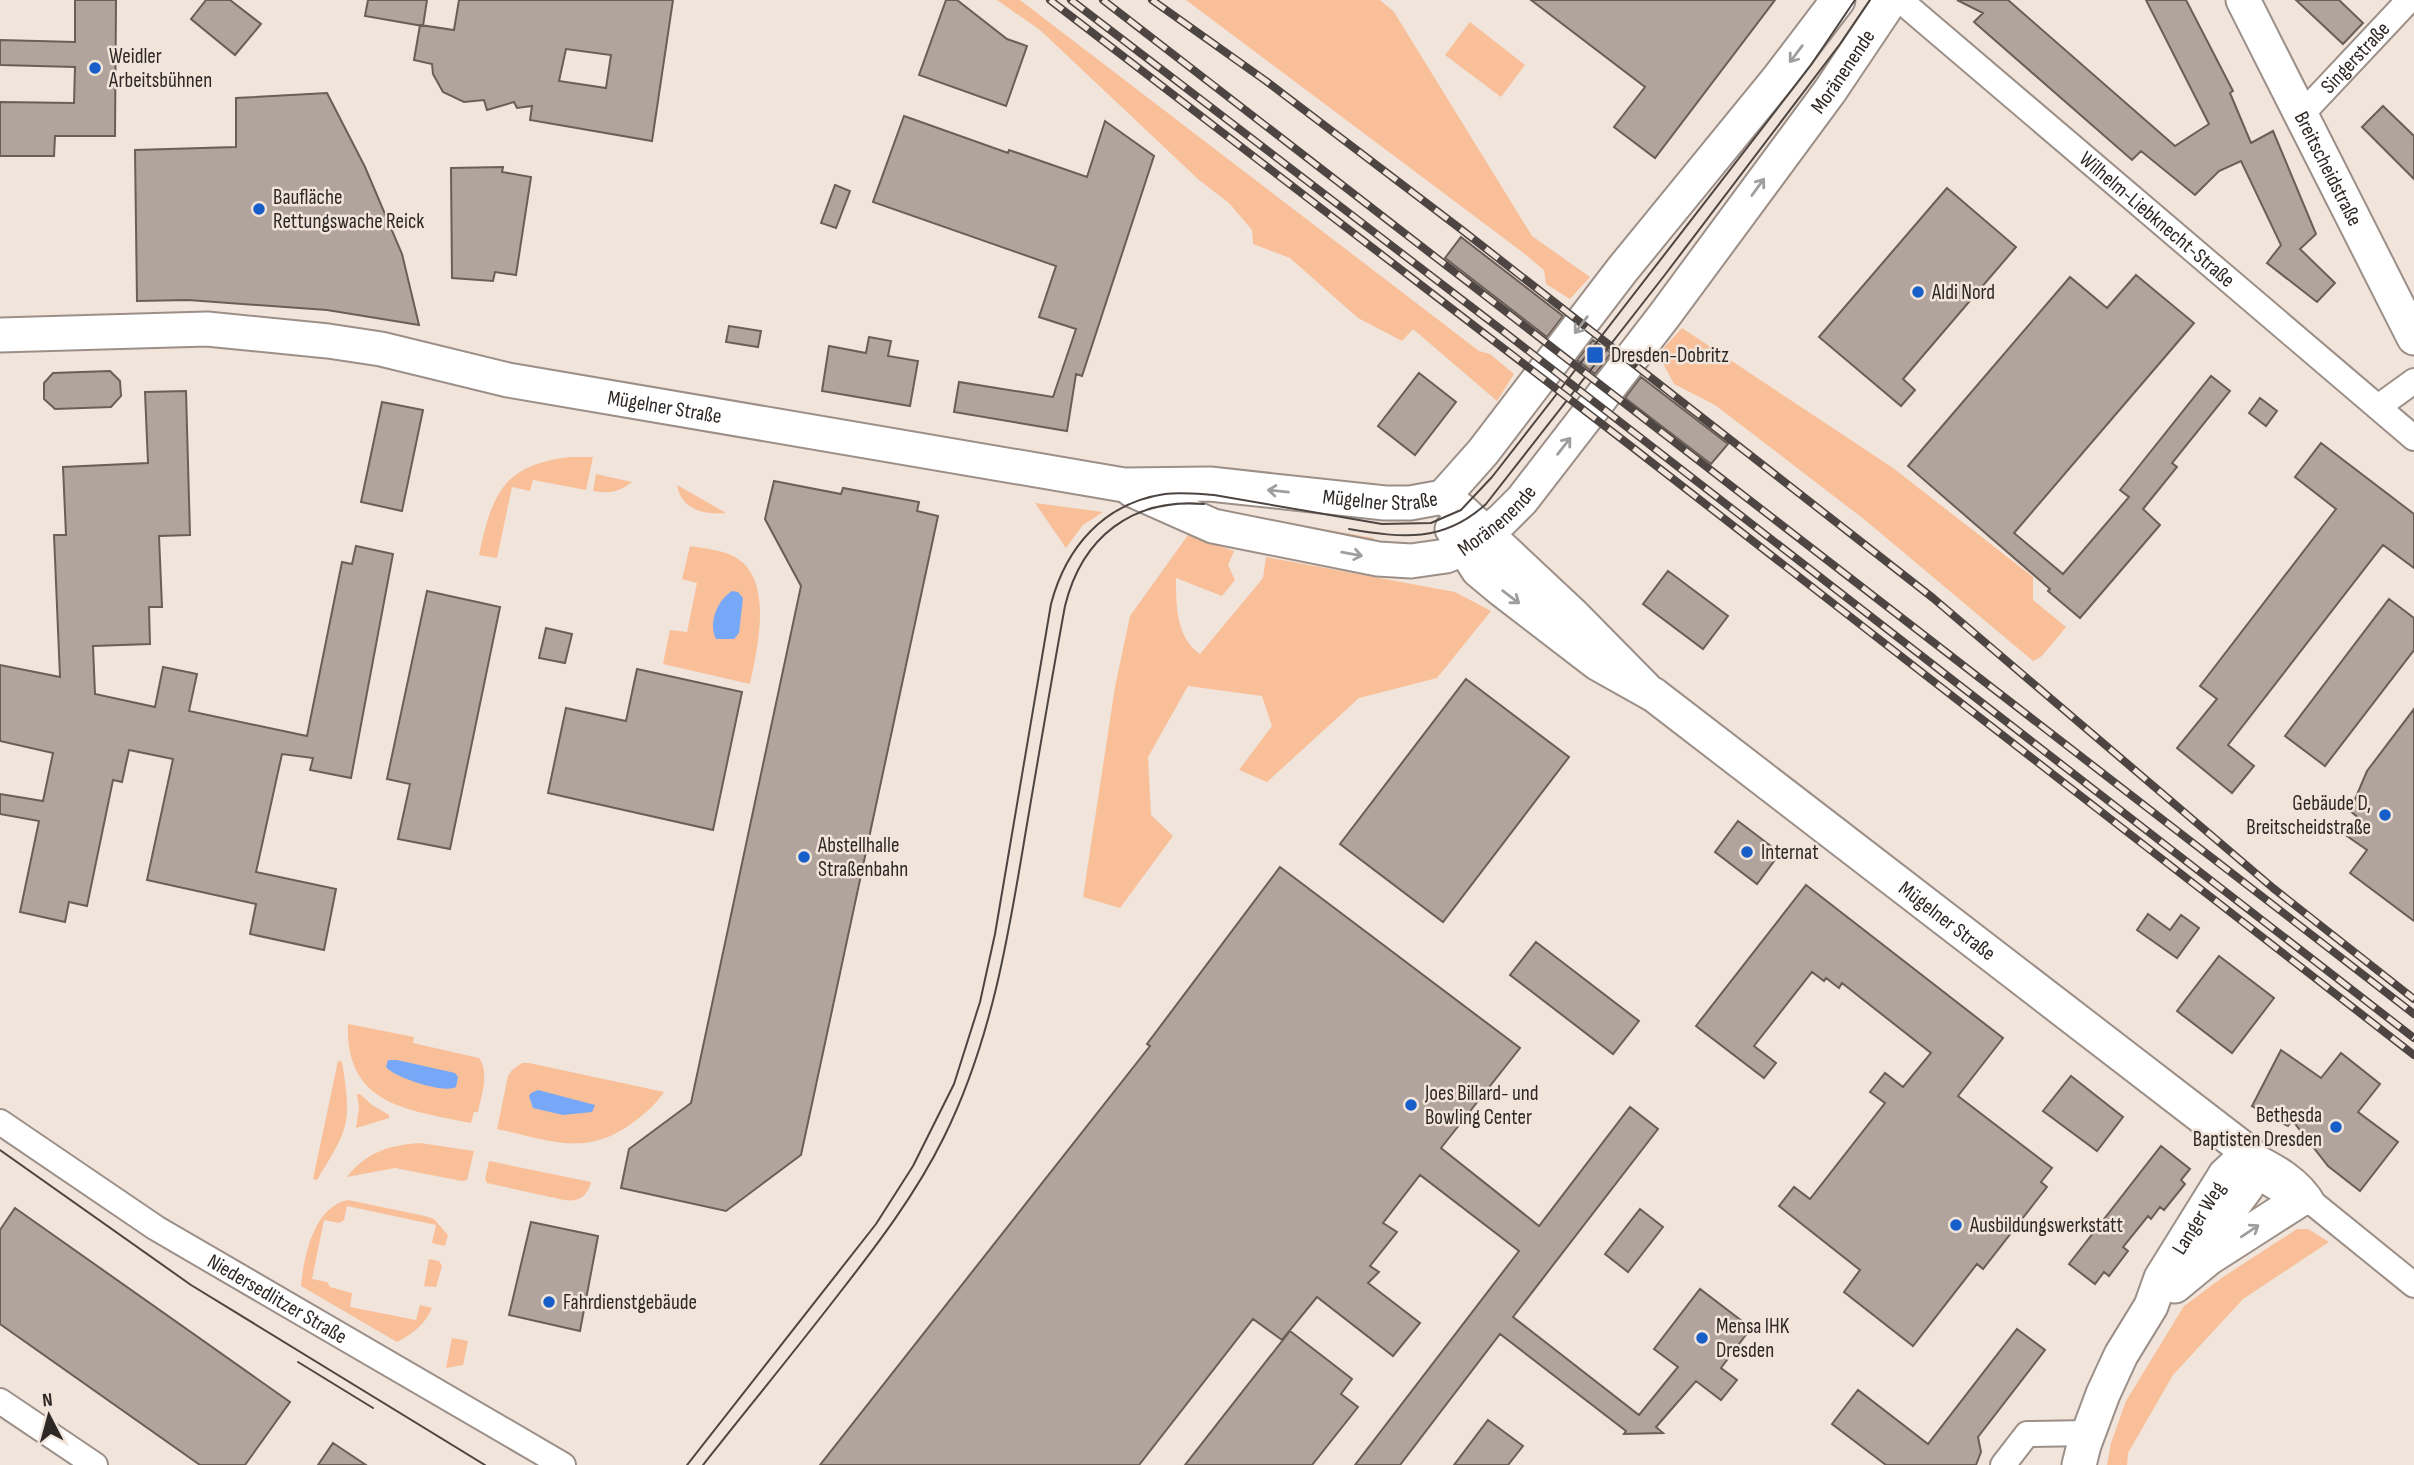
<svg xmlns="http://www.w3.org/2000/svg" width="2414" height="1465" font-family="'Sofia Sans Condensed',sans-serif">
  <rect width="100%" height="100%" fill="#f1e4db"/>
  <path fill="#f8bf99" d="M997,0H1020L1479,351L1490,354L1514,374L1497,401L1413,329L1402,341L1358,318L1290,258L1253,244L1252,230L1229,203L1199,180L1040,30Z
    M1186,0H1380L1394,12L1532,236L1590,277L1570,299L1546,284L1544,270L1521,251Z
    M1470,22L1525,65L1501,97L1445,55Z
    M1682,328L1893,468L2033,577V600L2066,627L2042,656L2033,661L1865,520L1715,405L1674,384L1658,354Z
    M570,457H593L586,490L533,480L530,491L512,487L497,558L479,555C492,495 502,465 570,457Z
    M596,474L632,482C619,492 609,494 593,491Z
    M677,485L726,513C705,515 681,510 677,485Z
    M1035,503L1103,512L1083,525L1066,548Z
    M1212,509L1374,538L1373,544Z
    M1188,535L1234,551L1228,565L1235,580L1222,596L1176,578C1176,604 1176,638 1200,654L1263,578L1266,557L1455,592L1491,611L1437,678L1359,698L1267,782L1239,770L1272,726L1262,696L1188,686L1148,757L1151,815L1173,836L1120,908L1083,897L1115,687L1130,616Z
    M690,546C706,549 729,550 742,562C772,588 757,650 750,684L663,664L670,630L687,632L697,583L682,579Z
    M348,1024L414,1037L413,1043L479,1058C490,1073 481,1096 478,1112H474L471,1123C409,1110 345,1106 348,1024Z
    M338,1061L342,1062C352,1123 349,1128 317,1180L313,1179Z
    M522,1063H529L664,1092C655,1106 642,1116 628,1126C583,1157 546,1139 497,1129L508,1076L512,1070Z
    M357,1094H360L372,1105L389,1115V1118L356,1128L359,1107Z
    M420,1143L474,1151L467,1180L462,1181L395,1168L347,1177C366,1152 390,1145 420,1143Z
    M489,1161L591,1182C587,1197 579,1202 564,1200L487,1183L485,1179Z
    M348,1200L425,1216L434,1219L448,1235L445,1246L432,1243L436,1225L347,1206L344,1220L339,1223L324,1220L312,1279L327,1282L330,1287L352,1293L350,1307L416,1320L420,1305L432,1308C425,1324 413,1334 397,1342L301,1286C304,1257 313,1207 348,1200Z
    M2297,1229H2308L2329,1242L2243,1299L2173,1375L2128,1453L2127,1465H2107L2111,1443L2126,1401L2184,1306L2223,1277Z
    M429,1259L439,1261L442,1266L436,1287L424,1286Z
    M452,1338L468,1341L463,1365L446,1368Z"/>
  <path fill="#76a8f7" d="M732,591L738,592L743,598L739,633L734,639H716C708,624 717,600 732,591Z
    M388,1060H397L455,1073L458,1077L456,1087C445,1094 395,1078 386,1067Z
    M538,1090L595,1105L592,1112L563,1115L533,1108L529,1096L531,1093Z"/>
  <path fill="#b1a49c" stroke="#6a5e57" stroke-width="2" fill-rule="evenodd" d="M75,0H116L115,136H55L54,156H0V102L74,103L75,67L0,65V40L75,42Z
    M206,0H230L261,24L235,55L191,19Z
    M368,0H427L423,26L365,16Z
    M459,0H673L652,141L530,120L532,106L517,108L514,102L487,110L484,100L464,102L443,92L433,74L432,64L414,60L420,25L454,30ZM566,49L611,55L606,88L559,81Z
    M946,0H957L1007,39L1027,46L1006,106L919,75Z
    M1531,0H1775L1655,158L1614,127L1645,87Z
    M1957,0H2008L2175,146L2209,124L2146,0H2186L2233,91L2230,93L2251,143L2273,131L2316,234L2300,249L2335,283L2317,302L2267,263L2281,245L2241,161L2219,171L2195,195L2141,151L2132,160L1974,22L1983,13Z
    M2296,0H2339L2363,23L2343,44Z
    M327,93L365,167L402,254L419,325L327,310L188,300L137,301L135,150L236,147V98Z
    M2383,106L2414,136V179L2362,127Z
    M904,116L1008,153L1009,150L1087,177L1105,121L1154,156L1082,376L1076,374L1067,431L954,412L959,382L1053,397L1076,329L1039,317L1056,266L873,202Z
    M503,167L502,172L531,177L516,275L495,272L493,281L452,278L451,168Z
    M835,185L850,191L836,228L821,223Z
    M1947,188L2016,247L1903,379L1915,390L1901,406L1819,337Z
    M1461,237L1563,316L1547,337L1445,258Z
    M2136,275L2194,323L2014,533L2063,574L2129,497L2120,490L2211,376L2230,391L2172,463L2177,467L2143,509L2160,525L2080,618L2048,591L2050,589L1908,466L2070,277L2107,308Z
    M729,326L761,331L758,347L726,342Z
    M869,337L891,341L888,356L918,361L910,406L822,391L829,346L866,353Z
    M1593,340L1611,353L1595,374L1577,360Z
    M110,371L120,381L121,396L111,407L55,409L44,399V383L53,373Z
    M1419,373L1456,402L1415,455L1378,426Z
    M1641,377L1728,444L1711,464L1625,398Z
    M186,391L190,535L159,536L162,607H149L150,644L93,646L95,694L155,707L163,667L197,674L189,711L307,736L342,562L352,564L356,546L393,554L351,778L310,770L313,758L282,754L256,872L336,889L324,950L250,934L256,904L147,880L173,759L129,750L122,782L113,780L87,906L69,902L65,922L20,912L39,821L0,814V794L43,801L53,753L0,741V665L60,677L54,535H66L63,467L148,463L145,392Z
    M2260,398L2277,411L2266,426L2249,413Z
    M382,402L423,410L402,511L361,502Z
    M2321,443L2414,514V568L2383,545L2228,745L2254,766L2232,793L2177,748L2217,699L2200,686L2336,509L2295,477Z
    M774,481L841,494L843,488L919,502L917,511L938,516L801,1155L726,1211L621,1188L629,1149L691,1103L801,586L765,519Z
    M1668,571L1728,616L1703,649L1643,604Z
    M427,591L500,607L450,849L398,839L410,784L387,779Z
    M2389,599L2414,618V650L2325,766L2285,736Z
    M546,628L572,634L565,663L539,658Z
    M637,669L742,692L713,830L548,793L566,708L626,721Z
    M1466,679L1569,757L1443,922L1340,844Z
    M2414,709V921L2350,873L2367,850L2347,836L2360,819L2350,811L2367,771Z
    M1738,821L1780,853L1757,884L1715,852Z
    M1280,867L1520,1048L1441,1148L1539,1226L1630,1107L1658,1129L1513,1317L1639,1415L1678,1367L1654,1349L1700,1289L1751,1328L1721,1368L1737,1380L1721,1400L1696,1381L1656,1427L1663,1433L1624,1434L1626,1431L1500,1334L1400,1465H1355L1519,1251L1420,1175L1383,1223L1397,1232L1370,1266L1379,1272L1368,1283L1420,1323L1393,1356L1317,1297L1282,1340L1253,1319L1139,1465H820L1150,1046L1147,1044Z
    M1806,885L2003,1038L1958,1096L2052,1168L2041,1182L2047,1187L1983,1269L1977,1264L1913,1346L1844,1292L1860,1270L1779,1206L1794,1187L1810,1199L1885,1103L1870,1092L1885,1073L1903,1087L1931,1053L1842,983L1839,988L1826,978L1824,981L1812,972L1754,1046L1776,1063L1764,1078L1696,1026Z
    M2148,914L2170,930L2181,915L2199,928L2177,958L2137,930Z
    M1536,942L1639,1021L1613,1054L1510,975Z
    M2219,956L2274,998L2232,1053L2177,1011Z
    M2281,1050L2321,1078L2341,1053L2380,1084L2358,1112L2398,1142L2360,1191L2328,1166L2292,1120L2288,1126L2252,1106Z
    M2071,1076L2123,1117L2097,1151L2043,1111Z
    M2161,1146L2190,1169L2181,1180L2185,1184L2164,1210L2160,1207L2151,1219L2148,1216L2123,1247L2128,1251L2109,1276L2104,1272L2095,1284L2069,1264Z
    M15,1208L290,1402L245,1465H200L0,1324V1230Z
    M1640,1209L1663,1227L1628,1272L1605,1254Z
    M531,1222L598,1236L580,1331L509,1315Z
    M2017,1329L2045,1350L1978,1437L1981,1452L1976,1465H1886L1832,1424L1858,1390L1928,1444Z
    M1290,1331L1352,1379L1341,1394L1358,1407L1312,1465H1185Z
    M1488,1420L1523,1446L1508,1465H1454Z
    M333,1443L366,1465H318Z"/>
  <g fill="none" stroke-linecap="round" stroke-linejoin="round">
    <defs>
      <g id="street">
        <path id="s1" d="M1900,0L2414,438"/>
        <path id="s2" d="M2301,115L2409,0"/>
        <path d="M2378,407L2414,381"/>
        <path id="s3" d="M0,1122L156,1228L563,1465"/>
        <path d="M2249,1153C2274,1165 2300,1179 2314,1204L2414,1285"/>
        <path d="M2249,1153L2263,1180L2298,1201L2306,1203"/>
        <path d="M0,1401L95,1465"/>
        <path d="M2003,1465L2027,1434L2089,1433"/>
      </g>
      <g id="secondary">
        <path id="s4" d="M2243,0L2414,338"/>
        <path id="s5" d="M0,335L207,329L328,341L381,349L508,380L1124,485L1210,484L1385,503H1410L1443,497L1461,510L1573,615L1645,688"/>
        <path id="s6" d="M1132,490L1213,526L1378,559L1411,561L1446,556L1463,549L1501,521L1522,500L1664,316L1830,91L1891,0"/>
        <path d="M1443,497L1483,452L1622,270L1778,79L1838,0"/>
        <path id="s7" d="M1452,529L1478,570L1502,590L1597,663L1654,695L2249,1153"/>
        <path d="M2212,1234L2247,1187L2249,1153"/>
        <path d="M2175,1286L2209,1258L2298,1201"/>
        <path id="s8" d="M2079,1465L2084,1445L2103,1394L2121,1355L2151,1306L2161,1278L2225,1175L2249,1153"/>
      </g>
    </defs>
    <use href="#street" stroke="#9b8f87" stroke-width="28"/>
    <use href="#secondary" stroke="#9b8f87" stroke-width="37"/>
    <use href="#street" stroke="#fff" stroke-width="24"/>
    <use href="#secondary" stroke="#fff" stroke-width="33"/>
    <path stroke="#4c4541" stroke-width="2" d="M1349,529C1403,538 1443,543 1486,504L1664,276L1840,44L1870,0
      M0,1150L191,1285L485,1465
      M298,1362L373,1408
      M687,1465L876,1224L913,1166L954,1084L980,1002L995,934L1051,604C1066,547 1104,503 1165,494C1181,492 1198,494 1214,495L1382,524L1431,523L1461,510L1492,477L1552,400L1811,65L1855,0
      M703,1465C748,1408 794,1352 838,1295C877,1245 916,1194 944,1137C991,1042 1008,939 1025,836C1038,759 1051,682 1065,606C1082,537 1132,498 1204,504"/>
    <defs>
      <path id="rail" d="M1050,0L1632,447L2414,1055
        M1071,0L1503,331L2414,1038
        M1103,0L2414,1014
        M1152,0L1266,81L1462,230L1855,537L1933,598L2273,888L2414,999"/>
    </defs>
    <use href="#rail" stroke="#4c4541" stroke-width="8"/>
    <use href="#rail" stroke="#f1e4db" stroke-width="5" stroke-dasharray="16" stroke-linecap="butt"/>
  </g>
  <defs><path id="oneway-shaft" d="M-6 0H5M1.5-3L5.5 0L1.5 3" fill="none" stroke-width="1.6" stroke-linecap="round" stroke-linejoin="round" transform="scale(1.75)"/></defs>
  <g stroke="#a09e9d">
    <use href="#oneway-shaft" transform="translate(1796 54) rotate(127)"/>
    <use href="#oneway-shaft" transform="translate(1758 187) rotate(-54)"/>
    <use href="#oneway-shaft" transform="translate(1581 325) rotate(127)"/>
    <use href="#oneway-shaft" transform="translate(1564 446) rotate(-52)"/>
    <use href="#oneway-shaft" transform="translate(1278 491) rotate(-174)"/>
    <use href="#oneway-shaft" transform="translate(1352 554) rotate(10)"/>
    <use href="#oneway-shaft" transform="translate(1511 597) rotate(37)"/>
    <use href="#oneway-shaft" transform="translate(2250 1231) rotate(-34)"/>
  </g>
  <g fill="#175ec9" stroke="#f1e4db" stroke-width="2.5">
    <circle cx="95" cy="68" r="7"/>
    <circle cx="259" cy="209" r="7"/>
    <circle cx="1918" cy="292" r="7"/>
    <rect x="1586" y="346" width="18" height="18" rx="3.5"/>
    <circle cx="2385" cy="815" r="7"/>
    <circle cx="1747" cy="852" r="7"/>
    <circle cx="804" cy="857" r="7"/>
    <circle cx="1411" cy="1105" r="7"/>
    <circle cx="2336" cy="1127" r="7"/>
    <circle cx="1956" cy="1225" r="7"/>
    <circle cx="549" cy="1302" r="7"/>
    <circle cx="1702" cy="1338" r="7"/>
  </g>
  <g text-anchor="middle" stroke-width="5" stroke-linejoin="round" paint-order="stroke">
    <g font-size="21" fill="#2d2825" stroke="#f1e4db" text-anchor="start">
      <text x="109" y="63">Weidler<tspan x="109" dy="24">Arbeitsbühnen</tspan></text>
      <text x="273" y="204">Baufläche<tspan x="273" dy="24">Rettungswache Reick</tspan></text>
      <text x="1932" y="299">Aldi Nord</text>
      <text x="1611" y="362">Dresden-Dobritz</text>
      <text x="2371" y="810" text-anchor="end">Gebäude D,<tspan x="2371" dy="24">Breitscheidstraße</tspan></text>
      <text x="818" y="852">Abstellhalle<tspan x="818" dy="24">Straßenbahn</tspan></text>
      <text x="1761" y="859">Internat</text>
      <text x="1425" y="1100">Joes Billard- und<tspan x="1425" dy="24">Bowling Center</tspan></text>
      <text x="2322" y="1122" text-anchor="end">Bethesda<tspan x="2322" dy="24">Baptisten Dresden</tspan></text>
      <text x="1970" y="1232">Ausbildungswerkstatt</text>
      <text x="563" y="1309">Fahrdienstgebäude</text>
      <text x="1716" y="1333">Mensa IHK<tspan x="1716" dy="24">Dresden</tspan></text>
    </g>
    <g font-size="21" fill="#2d2825" stroke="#f1e4db">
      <text dy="7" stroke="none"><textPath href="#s2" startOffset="79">Singerstraße</textPath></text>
      <text dy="7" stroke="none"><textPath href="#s6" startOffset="956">Moränenende</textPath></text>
      <text dy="7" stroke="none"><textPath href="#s4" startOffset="189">Breitscheidstraße</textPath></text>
      <text dy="7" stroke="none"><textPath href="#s1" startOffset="338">Wilhelm-Liebknecht-Straße</textPath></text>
      <text dy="7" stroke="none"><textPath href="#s5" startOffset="672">Mügelner Straße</textPath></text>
      <text dy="7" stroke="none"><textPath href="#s5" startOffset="1395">Mügelner Straße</textPath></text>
      <text dy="7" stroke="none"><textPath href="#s6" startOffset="388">Moränenende</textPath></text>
      <text dy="7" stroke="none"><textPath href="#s7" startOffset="635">Mügelner Straße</textPath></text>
      <text dy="7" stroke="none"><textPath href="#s8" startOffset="276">Langer Weg</textPath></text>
      <text dy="7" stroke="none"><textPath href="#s3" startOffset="329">Niedersedlitzer Straße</textPath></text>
    </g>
  </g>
  <g transform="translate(49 1416) rotate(354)" stroke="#f1e4db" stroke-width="5" paint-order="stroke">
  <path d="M0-5L12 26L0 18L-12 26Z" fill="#2d2825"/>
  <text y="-10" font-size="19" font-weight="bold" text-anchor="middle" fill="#2d2825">N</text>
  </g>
</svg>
